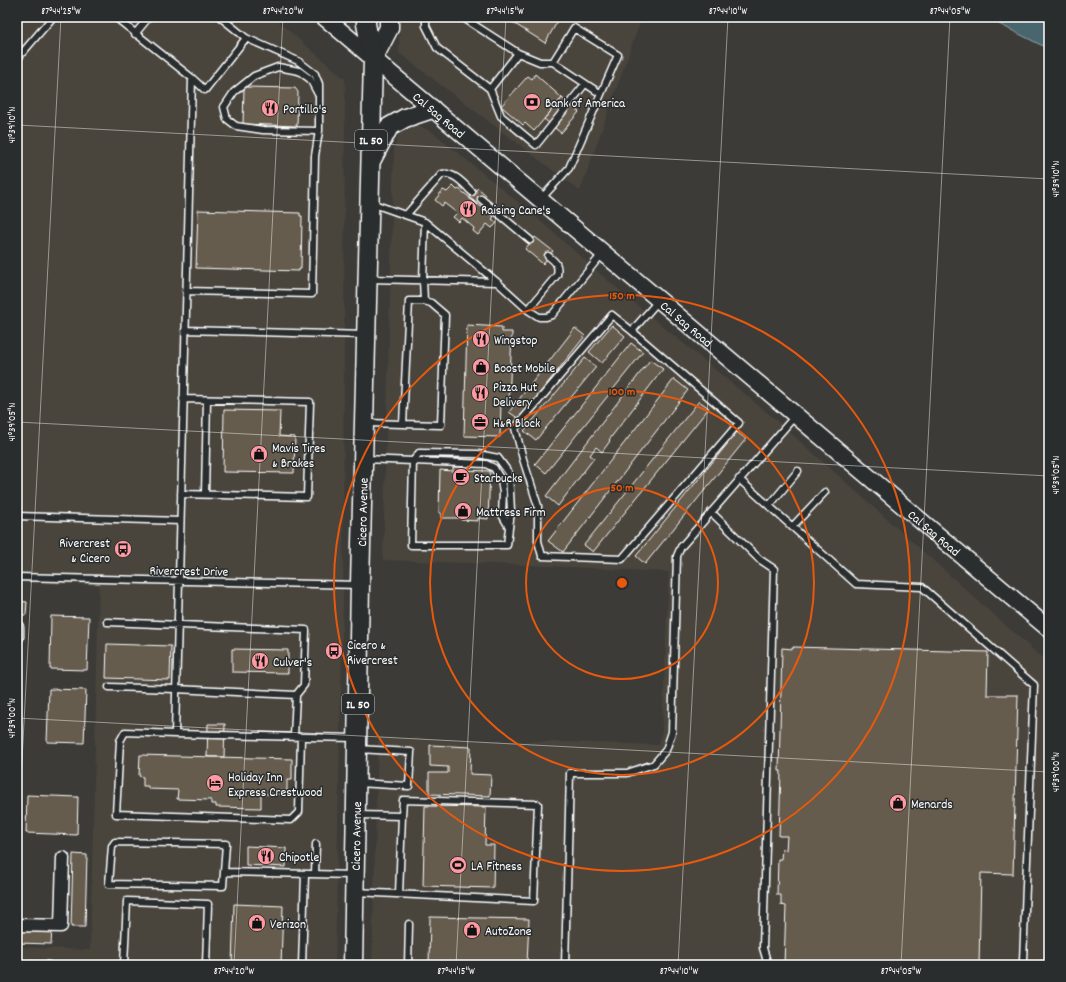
<svg xmlns="http://www.w3.org/2000/svg" width="1066" height="982" font-family="Dekko,sans-serif">
  <rect width="100%" height="100%" fill="#3c3b37"/>
  <filter id="ink" filterUnits="userSpaceOnUse"><feTurbulence type="fractalNoise" baseFrequency=".025" numOctaves="2"/><feDisplacementMap in="SourceGraphic" scale="8" xChannelSelector="R" yChannelSelector="G"/><feConvolveMatrix kernelMatrix="1 2 1 2 8 2 1 2 1" color-interpolation-filters="sRGB"/></filter>
  <g filter="url(#ink)">
    <path fill="#49453e" d="M17,17H273L345,79L343,597L335,965H17V947L90,950L99,585L17,583Z
      M400,17H643L635,36L580,191L399,53Z
      M416,125L431,131L529,211L613,285L776,420L1049,664V965H372L378,737L658,745L662,731L669,572L530,565L383,560L394,148L400,132L406,127Z"/>
    <path fill="#4a666e" stroke="#92a3a8" d="M985,17H1049V49Z"/>
    <path fill="#665b4d" stroke="#fff" d="M504,17H560L545,43Z
      M535,74L562,98L534,131L525,123L523,125L501,106L528,76L532,79Z
      M246,87L295,88L298,92L297,126L243,124L244,89Z
      M562,98L579,112L561,133L544,119Z
      M453,186L457,190L459,189L494,217L492,219L497,223L492,228L487,224L478,235L473,231L474,228L462,218L459,222L453,217L457,213L444,203L442,206L435,200L443,190L447,192Z
      M478,188L486,195L478,205L469,198Z
      M198,210L300,213V216H302L301,269H299V271L196,268Z
      M535,237L553,251L543,264L525,249Z
      M467,325L502,327V332H512L509,403H501L500,437L464,436Z
      M612,325L625,336L602,363L589,352Z
      M575,328L585,336L519,419L509,412Z
      M631,343L643,352L546,473L535,464Z
      M585,358L596,367L536,440L524,431Z
      M650,360L663,369L609,440L610,441L602,452L596,447L590,455L594,458L558,506L546,496Z
      M674,379L688,390L563,552L548,541Z
      M699,401L709,408L593,552L584,545Z
      M224,410L280,411L279,436L295,437L294,473L223,472Z
      M737,432L746,439L645,564L636,556Z
      M453,467H461V470L490,471L488,519L478,518V521L461,520V518H441V513H439L440,470L453,471Z
      M17,601L27,602L26,615H17Z
      M51,616L89,617L87,670L50,669Z
      M107,644L171,646L170,680L106,678Z
      M793,647L988,652L987,695H1018L1013,874L981,873L979,965H784L786,906L781,905V895H777L778,859H781L782,849L786,850L787,836H779L781,771H779L782,648L793,649Z
      M232,649L288,650V673L232,672Z
      M49,689L86,690L84,743L47,742Z
      M208,724H225L224,757H207Z
      M430,745L471,747L470,774L491,775L490,796L429,794V773H448V767L430,766Z
      M140,755L292,759V780H287V791H281V794H261V808L216,807V804H211V800L177,799L178,790L148,789V786H143V777L139,776Z
      M27,795L78,797L77,835L26,833Z
      M425,806L486,807L485,845H494L493,888L423,886Z
      M246,846L286,848V867L246,865Z
      M73,854L87,855L85,927H71Z
      M234,904L283,906L281,965L232,964Z
      M1049,911V963L1048,962Z
      M430,917L529,919L527,965H429Z
      M17,928L52,929L51,944L17,943Z"/>
    <g fill="none" stroke-linecap="round" stroke-linejoin="round">
      <defs>
        <path id="lane" d="M115,17L192,78L205,90L246,38L220,17
          M426,17V26L437,48L490,89L518,53L540,62H553L601,94L569,168L541,199
          M462,17L518,53
          M135,34L149,17
          M17,59L53,17
          M553,62L574,28L618,55L601,94
          M192,78L175,734L355,738
          M490,89L501,116L536,145L585,84
          M318,94L310,79L299,71L278,67L254,76L234,92L224,107L227,119L236,126L263,130L319,131
          M481,199L530,240
          M371,203L425,222L497,282L528,310L539,317H546L552,315L602,254
          M406,215L442,174C454,172 464,184 472,192
          M369,279L497,282
          M186,291L312,294L315,156L319,131V84L315,74L298,61L246,38
          M528,310L557,275C559,265 556,262 548,256
          M185,330L364,335
          M632,331L612,315L515,428L523,459L538,506V541L542,556L622,559L739,423L632,331L659,300
          M366,423L403,424L409,301H424L423,280L425,222
          M403,424L441,425L445,315L431,303L424,301
          M364,459L413,461L411,545H507L511,511L509,473L498,458L478,454L419,453L413,461
          M413,461L486,464L494,468L501,480L503,492L502,515L509,527
          M739,479L856,584L922,587L1034,685L1023,961
          M181,494L307,497L310,402L183,399
          M205,494L207,400
          M769,506L798,471
          M711,512L759,559L774,569L763,948L768,965
          M17,516L180,521
          M792,527L825,492
          M17,577L359,585
          M107,622L306,630L304,685L296,695L294,737
          M109,687L176,689L296,695
          M175,734L125,732L120,741L116,814L291,820L299,812L301,737
          M358,783L409,786L411,752L358,749
          M224,872L226,844L115,842L112,846L109,884L223,886L224,872L352,875
          M315,874L316,844
          M356,892L534,901L538,804L403,800L402,816L357,815
          M399,894L402,816
          M17,964L49,965
          M124,965L127,901L208,904L206,965
          M302,965L305,874
          M408,965L409,924
          M565,965L570,773H627L654,764L666,750L672,732L677,556L681,547L795,416"/>
        <path id="street" d="M17,627V637
          M17,925L61,926L63,858"/>
        <g id="secondary">
          <path id="s1" d="M324,17L1049,629"/>
        </g>
        <g id="primary">
          <path d="M373,59L389,28V17"/>
          <path d="M372,159L389,127L405,118L432,109"/>
          <path id="s2" d="M353,965L360,585L373,59L366,24V17"/>
        </g>
      </defs>
      <use href="#lane" stroke="#fff" stroke-width="9"/>
      <use href="#street" stroke="#fff" stroke-width="15"/>
      <use href="#secondary" stroke="#fff" stroke-width="19"/>
      <use href="#primary" stroke="#fff" stroke-width="21"/>
      <use href="#lane" stroke="#2a2d2e" stroke-width="6"/>
      <use href="#street" stroke="#2a2d2e" stroke-width="12"/>
      <use href="#secondary" stroke="#2a2d2e" stroke-width="16"/>
      <use href="#primary" stroke="#2a2d2e" stroke-width="18"/>
    </g>
  </g>
  <path fill="none" stroke="#fff" stroke-width="1" stroke-opacity="0.45" d="M17,125L1049,179M17,422L1049,476M17,718L1049,772M17,856L61,17M234,965L283,17M456,965L506,17M678,965L728,17M901,965L950,17"/>
  <g fill="none" stroke="#e8590c" stroke-width="2">
    <circle cx="622" cy="583" r="96"/>
    <circle cx="622" cy="583" r="192"/>
    <circle cx="622" cy="583" r="288"/>
  </g>
  <defs>
    <symbol id="bank-disc" viewBox="-11 -11 22 22"><circle r="9.5" fill="#ff9aa2" stroke="#2a2d2e"/><path d="M-6-4H6V4H-6ZM0-2.3a2.3 2.3 0 1 0 0 4.6a2.3 2.3 0 1 0 0-4.6Z" fill="#111"/></symbol>
    <symbol id="restaurant-disc" viewBox="-11 -11 22 22"><circle r="9.5" fill="#ff9aa2" stroke="#2a2d2e"/><path d="M-5-6h1v4h1v-4h1v4h1v-4h1v5L-1.5 .5V6h-2V.5L-5-1ZM5-6V6H3V1.5H1.5Q1.5-4 5-6Z" fill="#111"/></symbol>
    <symbol id="shop-disc" viewBox="-11 -11 22 22"><circle r="9.5" fill="#ff9aa2" stroke="#2a2d2e"/><path d="M-5-2.5h2.3a2.7 3.5 0 0 1 5.4 0H5L5.5 6h-11ZM-1.5-2.5h3a1.5 2.3 0 0 0-3 0Z" fill="#111"/></symbol>
    <symbol id="office-disc" viewBox="-11 -11 22 22"><circle r="9.5" fill="#ff9aa2" stroke="#2a2d2e"/><path d="M-6-3h4V-5.5h4V-3h4V5H-6ZM-1-4.5V-3h2v-1.5ZM-6 0V1H6V0Z" fill="#111"/></symbol>
    <symbol id="cafe-disc" viewBox="-11 -11 22 22"><circle r="9.5" fill="#ff9aa2" stroke="#2a2d2e"/><path d="M-5.5-4.5H6V0H3Q3 3.5 0 3.5H-2.5Q-5.5 3.5-5.5 0ZM3-3.2v2h1.7v-2ZM-6 4.5H4V6H-6Z" fill="#111"/></symbol>
    <symbol id="bus-disc" viewBox="-11 -11 22 22"><circle r="9.5" fill="#ff9aa2" stroke="#2a2d2e"/><path d="M-5-6H5V4H4V6H2V4H-2V6H-4V4H-5ZM-3.5-4V0h7V-4ZM-3.5 1.2v1.5H-2V1.2ZM2 1.2v1.5H3.5V1.2Z" fill="#111"/></symbol>
    <symbol id="hotel-disc" viewBox="-11 -11 22 22"><circle r="9.5" fill="#ff9aa2" stroke="#2a2d2e"/><path d="M-6-4.5h1.5V1H6V5H4.5V3h-9V5H-6ZM-4 0a1.8 1.8 0 1 1 3.6 0ZM.5 0V-2.5h3Q6-2.5 6 0Z" fill="#111"/></symbol>
    <symbol id="stadium-disc" viewBox="-11 -11 22 22"><circle r="9.5" fill="#ff9aa2" stroke="#2a2d2e"/><path d="M0-5a6.5 5 0 1 0 0 10a6.5 5 0 1 0 0-10ZM-3.5-1.8h7v3.6h-7Z" fill="#111"/></symbol>
  </defs>
  <g fill-rule="evenodd">
    <use href="#bank-disc" x="522" y="92" width="20" height="20"/>
    <use href="#restaurant-disc" x="260" y="98" width="20" height="20"/>
    <use href="#restaurant-disc" x="458" y="199" width="20" height="20"/>
    <use href="#restaurant-disc" x="471" y="329" width="20" height="20"/>
    <use href="#shop-disc" x="471" y="357" width="20" height="20"/>
    <use href="#restaurant-disc" x="470" y="383" width="20" height="20"/>
    <use href="#office-disc" x="470" y="412" width="20" height="20"/>
    <use href="#shop-disc" x="249" y="444" width="20" height="20"/>
    <use href="#cafe-disc" x="451" y="467" width="20" height="20"/>
    <use href="#shop-disc" x="453" y="501" width="20" height="20"/>
    <use href="#bus-disc" x="113" y="539" width="20" height="20"/>
    <use href="#bus-disc" x="324" y="641" width="20" height="20"/>
    <use href="#restaurant-disc" x="250" y="651" width="20" height="20"/>
    <use href="#hotel-disc" x="205" y="773" width="20" height="20"/>
    <use href="#shop-disc" x="888" y="793" width="20" height="20"/>
    <use href="#restaurant-disc" x="256" y="846" width="20" height="20"/>
    <use href="#stadium-disc" x="448" y="855" width="20" height="20"/>
    <use href="#shop-disc" x="247" y="913" width="20" height="20"/>
    <use href="#shop-disc" x="462" y="920" width="20" height="20"/>
  </g>
  <g text-anchor="middle" stroke-width="3" stroke-linejoin="round" paint-order="stroke">
    <g fill="#2a2d2e" stroke="#bfc0c0" stroke-width="1">
      <rect x="355" y="130" width="32" height="20" rx="3"/>
      <rect x="342" y="694" width="32" height="20" rx="3"/>
    </g>
    <g font-size="12" font-weight="bold" fill="#fff">
      <text x="371" y="144">IL 50</text>
      <text x="358" y="708">IL 50</text>
    </g>
    <g font-size="13" fill="#fff" stroke="#2a2d2e" text-anchor="start">
      <text x="545" y="107">Bank of America</text>
      <text x="283" y="113">Portillo's</text>
      <text x="481" y="214">Raising Cane's</text>
      <text x="494" y="344">Wingstop</text>
      <text x="494" y="372">Boost Mobile</text>
      <text x="493" y="391">Pizza Hut<tspan x="493" dy="15">Delivery</tspan></text>
      <text x="493" y="427">H&amp;R Block</text>
      <text x="272" y="452">Mavis Tires<tspan x="272" dy="15">&amp; Brakes</tspan></text>
      <text x="474" y="482">Starbucks</text>
      <text x="476" y="516">Mattress Firm</text>
      <text x="110" y="547" text-anchor="end">Rivercrest<tspan x="110" dy="15">&amp; Cicero</tspan></text>
      <text x="347" y="649">Cicero &amp;<tspan x="347" dy="15">Rivercrest</tspan></text>
      <text x="273" y="666">Culver's</text>
      <text x="228" y="781">Holiday Inn<tspan x="228" dy="15">Express Crestwood</tspan></text>
      <text x="911" y="808">Menards</text>
      <text x="279" y="861">Chipotle</text>
      <text x="471" y="870">LA Fitness</text>
      <text x="270" y="928">Verizon</text>
      <text x="485" y="935">AutoZone</text>
    </g>
    <g font-size="13" fill="#fff" stroke="#2a2d2e">
      <text dy="5" stroke="none"><textPath href="#s1" startOffset="151">Cal Sag Road</textPath></text>
      <text dy="5" stroke="none"><textPath href="#s1" startOffset="475">Cal Sag Road</textPath></text>
      <text dy="5" stroke="none"><textPath href="#s2" startOffset="453">Cicero Avenue</textPath></text>
      <text dy="5" stroke="none"><textPath href="#s1" startOffset="799">Cal Sag Road</textPath></text>
      <text transform="translate(189 570) rotate(1)" y="5">Rivercrest Drive</text>
      <text dy="5" stroke="none"><textPath href="#s2" startOffset="129">Cicero Avenue</textPath></text>
    </g>
  </g>
  <circle cx="622" cy="583" r="6" fill="#e8590c" stroke="#2a2d2e" stroke-width="2"/>
  <g font-size="12" text-anchor="middle" font-weight="bold" fill="#e8590c" stroke="#2a2d2e" stroke-width="3" stroke-linejoin="round" paint-order="stroke">
    <text x="622" y="299">150 m</text>
    <text x="622" y="395">100 m</text>
    <text x="622" y="491">50 m</text>
  </g>
  <rect width="1066" height="982" fill="none" stroke="#2a2d2e" stroke-width="44"/>
  <rect x="22" y="22" width="1022" height="938" fill="none" stroke="#fff" stroke-width="1.5"/>
  <g font-size="10" text-anchor="middle" fill="#fff">
    <text x="61" y="14">87°44'25"W</text>
    <text x="283" y="14">87°44'20"W</text>
    <text x="505" y="14">87°44'15"W</text>
    <text x="728" y="14">87°44'10"W</text>
    <text x="950" y="14">87°44'05"W</text>
    <text transform="translate(11 125) rotate(-90)" y="4">41°39'10"N</text>
    <text transform="translate(1055 179) rotate(-90)" y="4">41°39'10"N</text>
    <text transform="translate(11 422) rotate(-90)" y="4">41°39'05"N</text>
    <text transform="translate(1055 475) rotate(-90)" y="4">41°39'05"N</text>
    <text transform="translate(11 718) rotate(-90)" y="4">41°39'00"N</text>
    <text transform="translate(1055 772) rotate(-90)" y="4">41°39'00"N</text>
    <text x="234" y="974">87°44'20"W</text>
    <text x="456" y="974">87°44'15"W</text>
    <text x="679" y="974">87°44'10"W</text>
    <text x="901" y="974">87°44'05"W</text>
  </g>
</svg>
